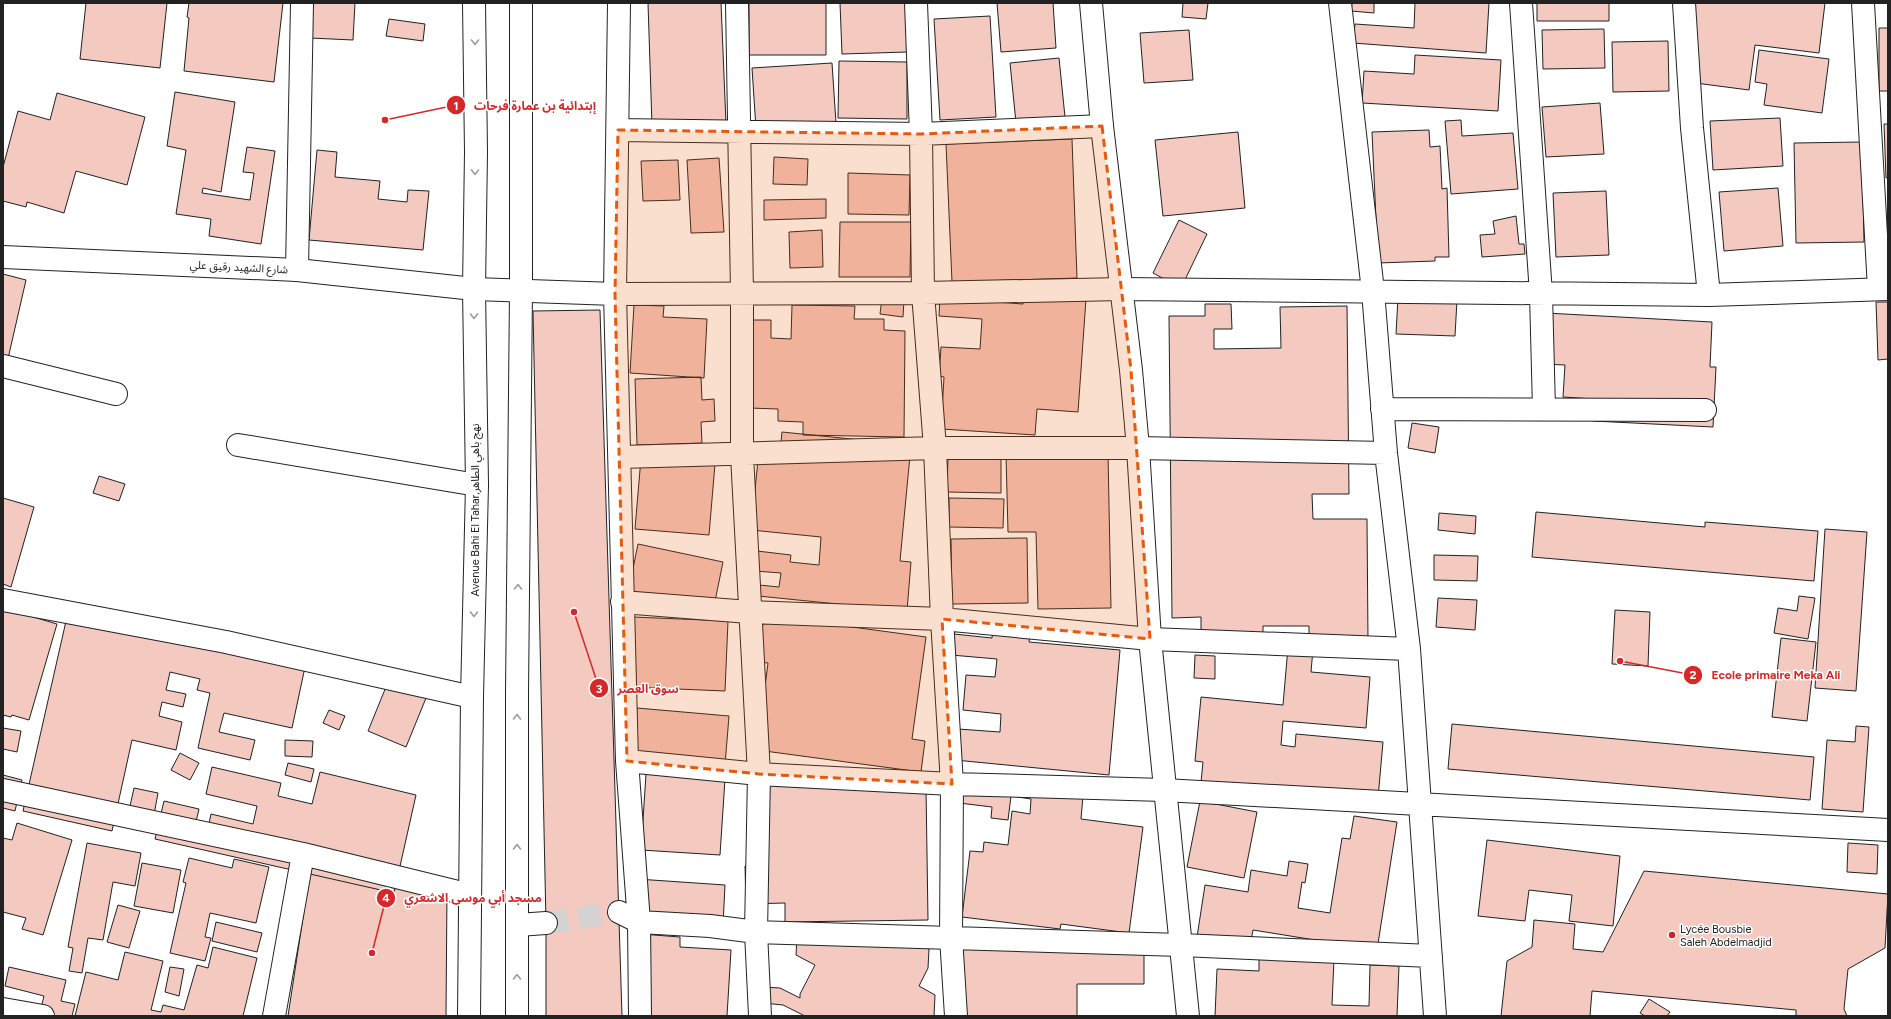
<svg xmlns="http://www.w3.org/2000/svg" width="1891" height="1019" font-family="Figtree,'Noto Sans Arabic',sans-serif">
  <rect width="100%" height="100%" fill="#fff"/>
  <path fill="#f3c9c0" stroke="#222" d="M86,3H167L160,68L80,59Z
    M189,3H283L274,82L184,71L189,18L187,17Z
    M312,3H355L353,40L310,38Z
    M648,3H721L726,124L652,126Z
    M749,3H826V55H749Z
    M840,3H906L907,52L842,54Z
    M997,3H1053L1056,48L1001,52Z
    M1183,3H1208L1206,19L1182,17Z
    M1352,3H1374V13L1351,11Z
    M1415,3H1489L1486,53L1353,43L1355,24L1414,28Z
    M1537,3H1609V21H1537Z
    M1690,3H1825L1819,53L1755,45L1749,90L1680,81Z
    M990,16L996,117L940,120L934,19Z
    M389,19L425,24L423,41L386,36Z
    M1879,28H1888V91H1879Z
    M1604,29L1605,68L1543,69L1542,30Z
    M1189,30L1193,80L1144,83L1140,33Z
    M1668,41L1669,91L1613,92L1612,42Z
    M1759,50L1829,59L1822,113L1764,105L1767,84L1755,82Z
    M1415,55L1501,60L1498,111L1362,103L1364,71L1414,74Z
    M1059,58L1065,117L1016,123L1010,63Z
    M839,61L907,62V119L838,118Z
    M832,63L836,123L756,129L752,68Z
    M175,92L235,102L221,192L203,188L202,193L250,200L254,173L243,172L247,147L275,151L261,244L209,236L211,219L176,214L186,150L167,146Z
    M57,93L145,117L127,185L76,171L64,213L27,202L26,207L3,201V167L18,111L50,120Z
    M1600,103L1604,154L1546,157L1542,107Z
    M1780,118L1783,166L1713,170L1710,121Z
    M1461,120L1462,136L1513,133L1518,189L1451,194L1445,121Z
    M1884,124H1888V178H1886Z
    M1429,130L1430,147L1440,146L1442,189L1447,188L1449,257H1435V261L1378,263L1372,132Z
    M1238,132L1245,208L1163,216L1155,140Z
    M1072,139L1077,278L952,282L946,144Z
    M1862,142L1864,242L1796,243L1794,143Z
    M317,150L337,152L335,177L380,181L378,199L407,202L408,190L429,191L423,250L309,240Z
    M774,157L808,159L807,185L773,184Z
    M719,158L724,232L691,233L687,160Z
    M678,160L680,200L643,201L641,161Z
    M848,173L910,175L909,215L848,214Z
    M1778,188L1783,246L1724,251L1719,192Z
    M1606,191L1609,255L1556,257L1553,193Z
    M826,199V218L764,220V200Z
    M1516,216L1519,244H1524L1525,254L1482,257L1480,235L1495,234L1493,221Z
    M1179,220L1207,234L1181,288L1153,273Z
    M840,222H911L910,277H839Z
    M1886,224H1888V258Z
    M822,230L823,267L790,268L789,232Z
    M3,274L26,280L7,363L3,362Z
    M1024,294L1086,299L1078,412L1037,409L1035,435L941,429L944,377L939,376L941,347L980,349L982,319L939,316L940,298L1023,304Z
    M1398,297L1457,300L1455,336L1396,334Z
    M882,298L904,300L903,317L880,314Z
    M1876,302H1888V359L1878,360Z
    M1205,304H1231L1232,329H1214V349L1281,348L1280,307L1347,306L1349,494H1312L1313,519H1367L1368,640L1309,639V626H1263V637L1201,638V617L1172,618L1169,316H1205Z
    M634,305L664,306L663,317L707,319L704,378L630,373Z
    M792,305L855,306L854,319H884V330L905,331L904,437L803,435V422L778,421V409L749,408L750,320H771V338L791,339Z
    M600,310L622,1016H546V923L533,311Z
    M1546,313L1712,322L1710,367H1716L1713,427L1593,421L1594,399L1563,397L1565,365L1543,364Z
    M701,377L702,400L714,399L715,421L701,422L702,443L637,445L635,379Z
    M1412,423L1439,427L1435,453L1408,448Z
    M782,432L911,445L900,561L911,562L907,611L758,596L759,585L779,587L781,573L755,571L757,551L791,555L790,562L819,565L821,537L751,530L758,460L779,462Z
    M1108,454L1111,608L1038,609L1036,532H1008L1006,455Z
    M948,457L1001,458V493L947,492Z
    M641,458L715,464L709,535L635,529Z
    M99,476L125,484L119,501L93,493Z
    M3,498L34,507L11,587L3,584Z
    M949,498L1004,499L1003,528L949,527Z
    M1536,512L1705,527V522L1818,531L1814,581L1532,557Z
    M1439,513L1476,516L1475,534L1438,530Z
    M1825,529L1867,532L1856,691L1815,688Z
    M1027,538L1028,603L952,604L951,539Z
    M638,544L723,562L713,611L628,593Z
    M1434,555L1478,556L1477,581L1434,580Z
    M1799,596L1815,598L1808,639L1774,633L1778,608L1797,611Z
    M1438,598L1477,600L1475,630L1436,627Z
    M3,608L57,624L29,720L12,715L11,717L3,715Z
    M1615,610L1650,612L1648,666L1612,664Z
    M764,615L926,637L912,739L925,741L921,772L757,750L768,663L758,662Z
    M633,617L728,621L725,691L630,687Z
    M66,621L305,667L292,728L224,713L219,732L255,740L250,760L198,748L210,693L197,690L200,679L170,672L166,690L186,694L183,707L162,702L159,716L182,722L176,750L132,740L112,831L23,811Z
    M993,625L1031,629L1029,642L1120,650L1109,775L955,760L958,729L1000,732L1001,714L963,710L966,675L995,677L997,659L951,655L954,634L992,638Z
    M1781,638L1816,642L1807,721L1772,717Z
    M1288,647L1313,649L1311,672L1370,677L1366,728L1283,721L1281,745L1295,747L1296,734L1383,742L1378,798L1201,782L1203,762L1195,761L1201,697L1283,705Z
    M1195,655L1215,656V679L1194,678Z
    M388,682L426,698L406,747L368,731Z
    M637,708L729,716L725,765L633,757Z
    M329,710L345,716L339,730L323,723Z
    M1452,724L1814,757L1810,800L1448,769Z
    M1856,726L1869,727L1863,812L1822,809L1827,740L1855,742Z
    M3,728L21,731L17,752L3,749Z
    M285,740L313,741L312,757L285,756Z
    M180,753L199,763L190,780L171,770Z
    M288,763L314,769L311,782L285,775Z
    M212,767L281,783L278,796L312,804L320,772L416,795L394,893L155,839L164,801L199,809L194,830L207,833L211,814L253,824L257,806L206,794Z
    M646,774L725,779L720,855L641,850Z
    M3,775L22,780L15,811L3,808Z
    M962,781L1083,796L1081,819L1143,827L1129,933L1061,924L1060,929L962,917L970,851L983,852L984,842L1008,845L1012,811L1030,814L1031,799L1011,796L1008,820L991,818L992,807L959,803Z
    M762,782L926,788L928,920L785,922V903L746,904L745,866L753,865Z
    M134,788L158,793L153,820L128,815Z
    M1200,801L1257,812L1244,878L1187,867Z
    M1354,816L1397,822L1377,950L1253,930L1250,946L1197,937L1205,885L1248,892L1251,870L1287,876L1289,861L1308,864L1305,883L1302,882L1298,908L1330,913L1342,838L1350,839Z
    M17,823L72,840L43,935L22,929L26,918L3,912V838L12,840Z
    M1487,840L1620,856L1613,926L1569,921L1572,895L1529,890L1525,921L1478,916Z
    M87,843L141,853L135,886L113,882L103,940L88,938L82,973L69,971L73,948L68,947Z
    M1848,843L1878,845L1877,874L1847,872Z
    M189,858L232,868L234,859L269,867L256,923L210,913L205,937L211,938L205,961L170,953L186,883L183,882Z
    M142,863L181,870L173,913L134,906Z
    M311,865L447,891L446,1016H288Z
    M1644,871L1888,894L1885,948L1848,969L1844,1009L1847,1016H1796V1010L1592,991L1590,1016H1501L1507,961L1532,947L1534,920L1575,924L1573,949L1603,952Z
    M637,879L725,885L723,925L635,919Z
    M118,905L140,911L129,948L107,942Z
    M216,922L262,933L257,952L212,941Z
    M641,934L680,937V947L731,950L727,1016H635Z
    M797,936L916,943L929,949L928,968L919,986L935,995L934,1016H805L783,1005L763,1003V987L780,988L800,998V994L815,965L796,955Z
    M954,943L1144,950V984H1077V1016H954Z
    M213,947L257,958L243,1016H75L86,972L118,980L125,952L163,961L151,1010L161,1012L163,1005L184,1010L197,965L208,968Z
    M1259,956L1334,959L1332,1005L1369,1006L1370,965L1399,966L1397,1016H1215L1217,969L1259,971Z
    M9,967L66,980L61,1001L75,1004L72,1016H5H39L44,996L5,986Z
    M170,967L184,969L179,996L165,992Z
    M1649,999L1670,1012L1667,1016H1645L1640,1013Z"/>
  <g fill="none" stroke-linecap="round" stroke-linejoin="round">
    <path stroke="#d3d3d3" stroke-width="22" stroke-dasharray="22 11" stroke-linecap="butt" d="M546,923L619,912"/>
    <defs>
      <path id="minor" d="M619,3L615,294L627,761L639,922L640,1016
        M737,3L742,293V455L759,774L756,932L760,1016
        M916,3L921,134L923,293L935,448L942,619L952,784L951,937L956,1016
        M1340,3L1373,291L1386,453L1409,649L1435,1016
        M1521,3L1541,294L1544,409
        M1684,3L1692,128L1709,295
        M1863,3L1879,289
        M618,130L921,134L1102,126
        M297,270L302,3
        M474,289L615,294L923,293L1122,289L1709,295L1888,289
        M3,366L116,394
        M1382,409L1705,410
        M238,445L477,485
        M620,457L935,448H1138L1386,453
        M3,600L226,642L472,697
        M622,602L749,612L942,619L1150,639L1409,649
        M627,761L759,774L952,784L1164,790L1888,830
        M3,790L303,854L470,895
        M619,912L639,922L710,926L756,932L1181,945L1431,956
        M518,925L546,923
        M3,1009L43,1016
        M274,1016L303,854"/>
      <path id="tertiary" d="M1091,3L1102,126L1131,370L1138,448L1150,639L1188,1016
        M3,257L297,270L474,289"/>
      <path id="primary" d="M469,1016L472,697L477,485L474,289L476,152L474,3
        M517,1016V693L521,291V3"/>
    </defs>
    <use href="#minor" stroke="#222" stroke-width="24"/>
    <use href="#tertiary" stroke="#222" stroke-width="24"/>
    <use href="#primary" stroke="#222" stroke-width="24"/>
    <use href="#minor" stroke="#fff" stroke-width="22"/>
    <use href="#tertiary" stroke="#fff" stroke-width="22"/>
    <use href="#primary" stroke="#fff" stroke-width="22"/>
  </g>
  <defs><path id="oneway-chevron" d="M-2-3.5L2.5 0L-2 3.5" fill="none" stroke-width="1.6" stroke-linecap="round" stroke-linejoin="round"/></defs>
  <g stroke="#9c9c9c">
    <use href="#oneway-chevron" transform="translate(475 42) rotate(90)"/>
    <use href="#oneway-chevron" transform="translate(475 172) rotate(91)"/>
    <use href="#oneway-chevron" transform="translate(474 316) rotate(89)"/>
    <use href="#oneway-chevron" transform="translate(518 587) rotate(-89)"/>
    <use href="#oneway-chevron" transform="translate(474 614) rotate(91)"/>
    <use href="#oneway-chevron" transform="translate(517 717) rotate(-90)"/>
    <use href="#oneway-chevron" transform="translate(517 847) rotate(-90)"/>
    <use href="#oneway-chevron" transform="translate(517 977) rotate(-89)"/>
  </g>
  <path fill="#e8590c" fill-opacity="0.2" stroke="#e8590c" stroke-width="3" stroke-dasharray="8 5" stroke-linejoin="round" d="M1102,126L1131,370L1150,639L942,619L952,784L759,774L627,761L615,294L618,130L921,134Z"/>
  <circle fill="#c62828" stroke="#fff" stroke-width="1.5" cx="1672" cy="935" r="4"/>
  <g text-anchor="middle" stroke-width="3" stroke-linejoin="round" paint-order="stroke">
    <g font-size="11" fill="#222" stroke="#fff">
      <text transform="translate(239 267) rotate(3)" y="4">شارع الشهيد رقيق علي</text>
      <text transform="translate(475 510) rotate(-90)" y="4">Avenue Bahi El Tahar,نهج باهي الطاهر</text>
    </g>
    <g font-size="11" fill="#222" stroke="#fff" text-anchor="start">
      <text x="1680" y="933">Lycée Bousbie<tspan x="1680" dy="13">Saleh Abdelmadjid</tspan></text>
    </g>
  </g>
  <path fill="none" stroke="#d62828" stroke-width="1.5" d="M385 120L456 105M1620 661L1693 675M574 612L599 688M372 953L386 898"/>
  <g fill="#d62828" stroke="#fff" stroke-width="1.5">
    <circle cx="385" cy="120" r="4"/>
    <circle cx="1620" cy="661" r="4"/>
    <circle cx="574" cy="612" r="4"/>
    <circle cx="372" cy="953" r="4"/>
    <circle cx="456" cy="105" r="10"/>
    <circle cx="1693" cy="675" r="10"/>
    <circle cx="599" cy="688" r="10"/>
    <circle cx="386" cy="898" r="10"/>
  </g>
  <g font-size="12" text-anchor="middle" font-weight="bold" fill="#fff">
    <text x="456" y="110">1</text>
    <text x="1693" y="679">2</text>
    <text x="599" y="693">3</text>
    <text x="386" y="902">4</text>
  </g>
  <g font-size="12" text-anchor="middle" font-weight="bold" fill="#d62828" stroke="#fff" stroke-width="3" stroke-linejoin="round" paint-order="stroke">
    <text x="535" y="110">إبتدائية بن عمارة فرحات</text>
    <text x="1776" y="679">Ecole primaire Meka Ali</text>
    <text x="648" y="693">سوق العصر</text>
    <text x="473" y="902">مسجد أبي موسى الاشعري</text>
  </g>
  <rect width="1891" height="1019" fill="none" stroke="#222222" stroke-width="8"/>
</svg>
